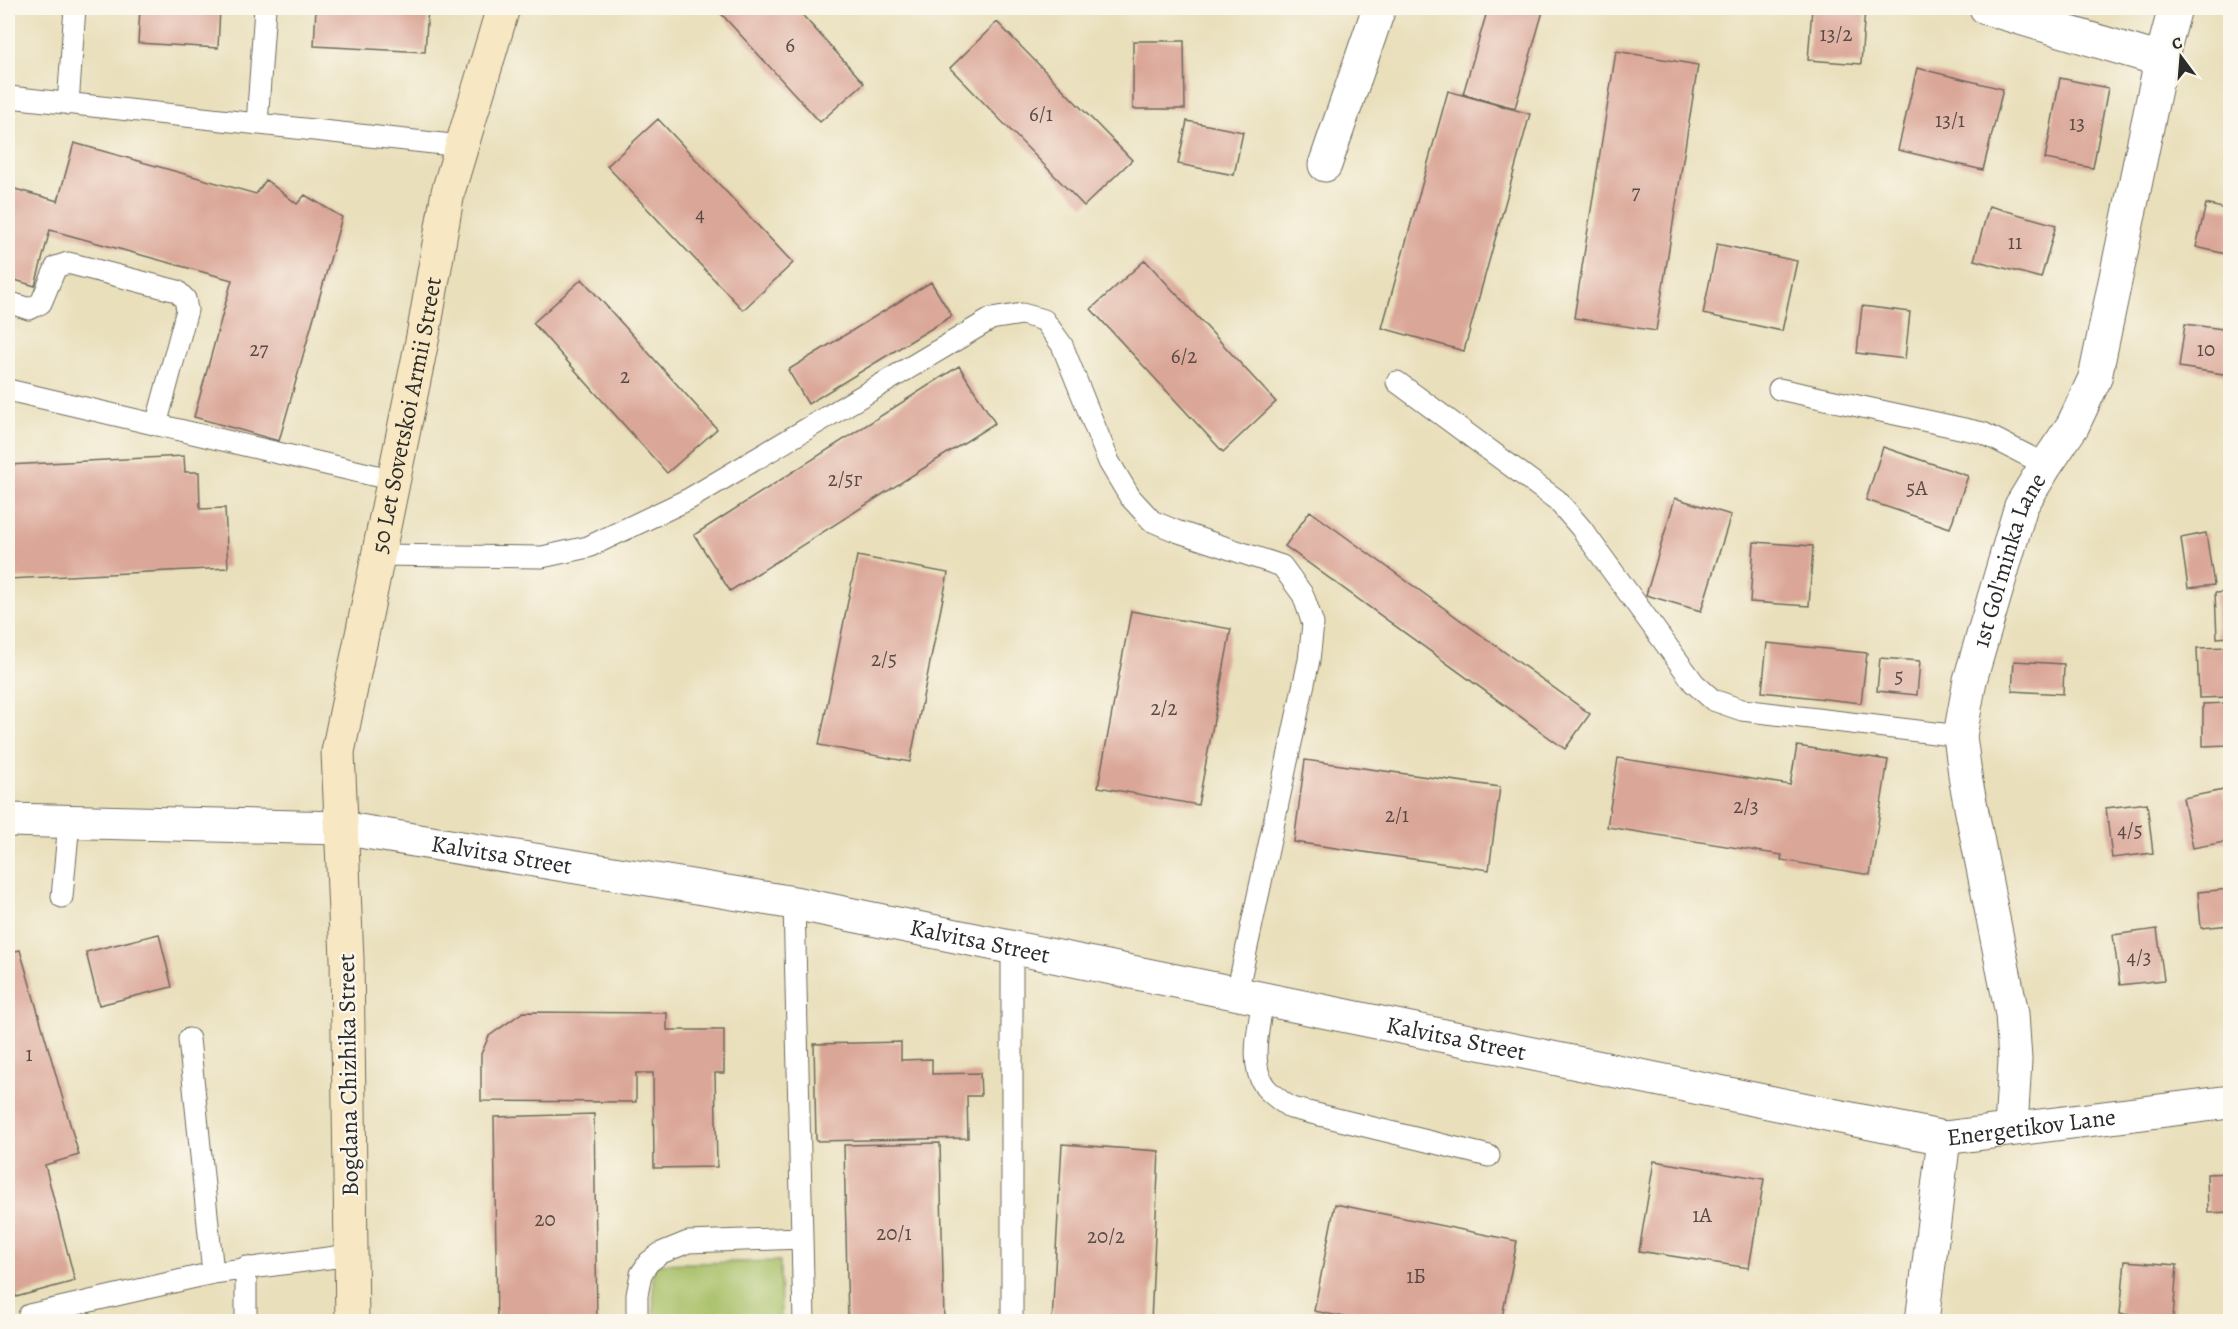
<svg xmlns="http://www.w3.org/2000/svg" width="2238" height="1329" font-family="Alegreya,serif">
  <rect width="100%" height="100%" fill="#fbf7ec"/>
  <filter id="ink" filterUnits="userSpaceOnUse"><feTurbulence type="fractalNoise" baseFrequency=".0167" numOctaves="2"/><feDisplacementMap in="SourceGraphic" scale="12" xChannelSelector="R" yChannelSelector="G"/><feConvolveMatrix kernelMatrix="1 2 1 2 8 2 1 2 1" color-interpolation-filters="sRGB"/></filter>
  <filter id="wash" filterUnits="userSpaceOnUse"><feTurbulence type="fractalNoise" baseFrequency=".008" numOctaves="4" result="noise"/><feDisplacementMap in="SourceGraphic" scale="24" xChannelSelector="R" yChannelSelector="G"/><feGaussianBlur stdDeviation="1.35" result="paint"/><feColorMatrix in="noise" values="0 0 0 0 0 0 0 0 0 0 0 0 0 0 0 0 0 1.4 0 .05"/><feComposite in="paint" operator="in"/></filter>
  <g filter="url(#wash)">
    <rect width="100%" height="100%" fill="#e9dfbb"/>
    <path fill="#a5be63" stroke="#687447" stroke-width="1.5" d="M780,1261L781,1321H654L653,1264Z"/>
    <g id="blocks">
      <path fill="#daa697" d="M140,8H220L218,48L138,43Z
        M316,8H428L425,52L314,46Z
        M716,8H796L864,83L820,122Z
        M1488,8H1544L1515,108L1463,94Z
        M1812,8H1865L1861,64L1808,60Z
        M997,22L1132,160L1084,206L950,68Z
        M1133,41H1184L1185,109H1133Z
        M1616,51L1698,65L1656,331L1574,318Z
        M1917,68L2003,89L1983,170L1898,150Z
        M2060,78L2108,88L2093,168L2045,159Z
        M1448,91L1530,114L1464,351L1382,328Z
        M658,119L793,263L743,310L607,166Z
        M1187,121L1243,132L1234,175L1178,164Z
        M74,143L256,194L266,180L297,204L305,195L342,217L279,441L194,417L232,280L50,230L35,286L8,278V187L58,201Z
        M2206,204L2230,210V255L2196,247Z
        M1989,206L2056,225L2041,278L1974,260Z
        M1717,244L1797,261L1782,331L1703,314Z
        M1145,260L1276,402L1223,452L1091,309Z
        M582,279L717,429L667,473L533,323Z
        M931,282L952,316L808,404L788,370Z
        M1862,306L1910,312L1905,359L1857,353Z
        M2185,324L2230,330V375L2179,367Z
        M959,366L995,423L730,591L694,535Z
        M1883,447L1968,476L1950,528L1866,500Z
        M184,456L185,472H199L200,509L225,508L228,568L8,579V465Z
        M1675,498L1731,515L1701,611L1646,595Z
        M1310,511L1590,714L1565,749L1285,546Z
        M2206,533L2214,585L2188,588L2181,538Z
        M1754,542L1813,546L1809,606L1750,602Z
        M857,556L948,573L910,762L819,745Z
        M2230,592V637L2217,638L2215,593Z
        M1131,611L1231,629L1198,805L1098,787Z
        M1767,643L1867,653L1861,703L1762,692Z
        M2230,647V697L2199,698L2197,648Z
        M1880,658L1920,661L1917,695L1877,691Z
        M2014,661L2064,664L2063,694L2012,691Z
        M2230,703V745L2203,746V704Z
        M1797,746L1888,760L1870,875L1781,860L1782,855L1607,827L1618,758L1790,785Z
        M1305,760L1500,787L1489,870L1294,842Z
        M2224,790L2230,825V841L2193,848L2183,798Z
        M2147,803L2153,853L2112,858L2106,808Z
        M2230,889V925L2201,928L2198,892Z
        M2157,929L2164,980L2120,985L2113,935Z
        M159,934L172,987L99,1005L86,952Z
        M20,950L79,1155L45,1165L75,1281L16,1297L8,1265V953Z
        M523,1012L667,1013V1030H724V1073H715L717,1167L654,1168L653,1073H636V1102L481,1101V1054L489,1036Z
        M901,1042V1060L932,1059V1074L980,1073L981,1096H967L968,1138L816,1141L814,1044Z
        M594,1114L597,1322H497L494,1117Z
        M940,1143L944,1322H848L844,1145Z
        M1062,1144L1159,1151L1151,1322H1052Z
        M1654,1161L1764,1179L1749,1268L1639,1251Z
        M2230,1173V1212L2208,1213L2207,1174Z
        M1335,1204L1517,1241L1501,1322H1369L1314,1311Z
        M2125,1261L2177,1265L2173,1318L2120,1314Z"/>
    </g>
  </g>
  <g filter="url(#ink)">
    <use href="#blocks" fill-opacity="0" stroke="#6e6a5d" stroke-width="1.5"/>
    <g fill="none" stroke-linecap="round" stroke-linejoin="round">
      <defs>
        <path id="service" d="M8,101L9,97L461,146
          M68,104L75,8
          M257,124L265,8
          M8,302L29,309L41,303L56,267L68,263L177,291L185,299L187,310L156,425
          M1397,382L1557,500L1581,528L1694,683L1713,700L1742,710L1960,736
          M1779,389L1983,433L2046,465
          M8,390L394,480
          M379,555L542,557L588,547L689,499L991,319L1022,314L1044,320L1062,345L1109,462L1130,497L1152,521L1176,531L1282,566L1303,595L1313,624L1309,660L1237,993
          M62,897L69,822
          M794,903L802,1238
          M1263,998C1260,1024 1248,1063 1265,1087C1272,1095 1282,1102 1291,1108L1489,1156
          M189,1039L213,1273
          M29,1315L213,1273L351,1255
          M246,1322V1267
          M637,1322V1295L641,1274L649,1262L661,1253L688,1242L802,1238L804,1322
          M1012,1322V946"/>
        <g id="minor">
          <path d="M1986,8L2161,60"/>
          <path d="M1325,165L1379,8"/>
          <path id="s1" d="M2011,1128L2015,1060L2012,1014L1966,782L1960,736L1970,680L2021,506L2046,465L2073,425L2095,378L2161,60L2175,8"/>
          <path d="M1922,1322L1944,1138"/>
        </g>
        <g id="tertiary">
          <path id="s2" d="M8,820L341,828L794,903L1944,1138L2230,1102"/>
        </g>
        <g id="secondary">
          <path id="s3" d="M352,1322L347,959L338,752L423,336L448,192L503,8"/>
        </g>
      </defs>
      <use href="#service" stroke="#6e6a5d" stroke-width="23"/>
      <use href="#minor" stroke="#6e6a5d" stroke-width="35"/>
      <use href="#tertiary" stroke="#6e6a5d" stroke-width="35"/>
      <use href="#secondary" stroke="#6e6a5d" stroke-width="35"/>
      <use href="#service" stroke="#fff" stroke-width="21"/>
      <use href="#minor" stroke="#fff" stroke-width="33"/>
      <use href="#tertiary" stroke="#fff" stroke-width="33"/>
      <use href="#secondary" stroke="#f7e8c3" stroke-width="33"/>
    </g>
  </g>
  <g text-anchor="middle" stroke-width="4.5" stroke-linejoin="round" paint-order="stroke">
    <g font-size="21" fill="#574a46">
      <text x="1836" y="41">13/2</text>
      <text x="790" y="52">6</text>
      <text x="1041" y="121">6/1</text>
      <text x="1950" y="127">13/1</text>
      <text x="2077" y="130">13</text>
      <text x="1636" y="199">7</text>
      <text x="700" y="221">4</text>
      <text x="2015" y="249">11</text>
      <text x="259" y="356">27</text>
      <text x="2206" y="356">10</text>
      <text x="1184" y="363">6/2</text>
      <text x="625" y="383">2</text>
      <text x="845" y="486">2/5г</text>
      <text x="1917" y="495">5А</text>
      <text x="884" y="666">2/5</text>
      <text x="1899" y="683">5</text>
      <text x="1164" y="715">2/2</text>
      <text x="1746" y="813">2/3</text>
      <text x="1397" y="822">2/1</text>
      <text x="2130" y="837">4/5</text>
      <text x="2139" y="964">4/3</text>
      <text x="29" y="1061">1</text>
      <text x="1702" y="1222">1А</text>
      <text x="545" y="1226">20</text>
      <text x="894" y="1240">20/1</text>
      <text x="1106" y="1243">20/2</text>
      <text x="1416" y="1283">1Б</text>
    </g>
    <g font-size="24" fill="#2b2b2b" stroke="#fbf7ec">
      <text dy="8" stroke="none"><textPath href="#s3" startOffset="914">50 Let Sovetskoi Armii Street</textPath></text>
      <text dy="8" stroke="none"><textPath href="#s1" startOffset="580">1st Gol'minka Lane</textPath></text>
      <text dy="8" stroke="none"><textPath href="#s2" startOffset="496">Kalvitsa Street</textPath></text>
      <text dy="8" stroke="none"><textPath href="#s2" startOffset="982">Kalvitsa Street</textPath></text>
      <text dy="8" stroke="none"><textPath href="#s2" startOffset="1468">Kalvitsa Street</textPath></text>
      <text transform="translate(348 1075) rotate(-91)" y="8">Bogdana Chizhika Street</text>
      <text dy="8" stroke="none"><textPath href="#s2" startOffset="2054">Energetikov Lane</textPath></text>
    </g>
  </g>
  <rect width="2238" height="1329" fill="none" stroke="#fbf7ec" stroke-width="30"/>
  <g transform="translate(2181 57) rotate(344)" stroke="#fbf7ec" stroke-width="4.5" paint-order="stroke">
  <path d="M0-4.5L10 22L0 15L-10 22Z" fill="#2b2b2b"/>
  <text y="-9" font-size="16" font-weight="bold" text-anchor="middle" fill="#2b2b2b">С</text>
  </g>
</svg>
